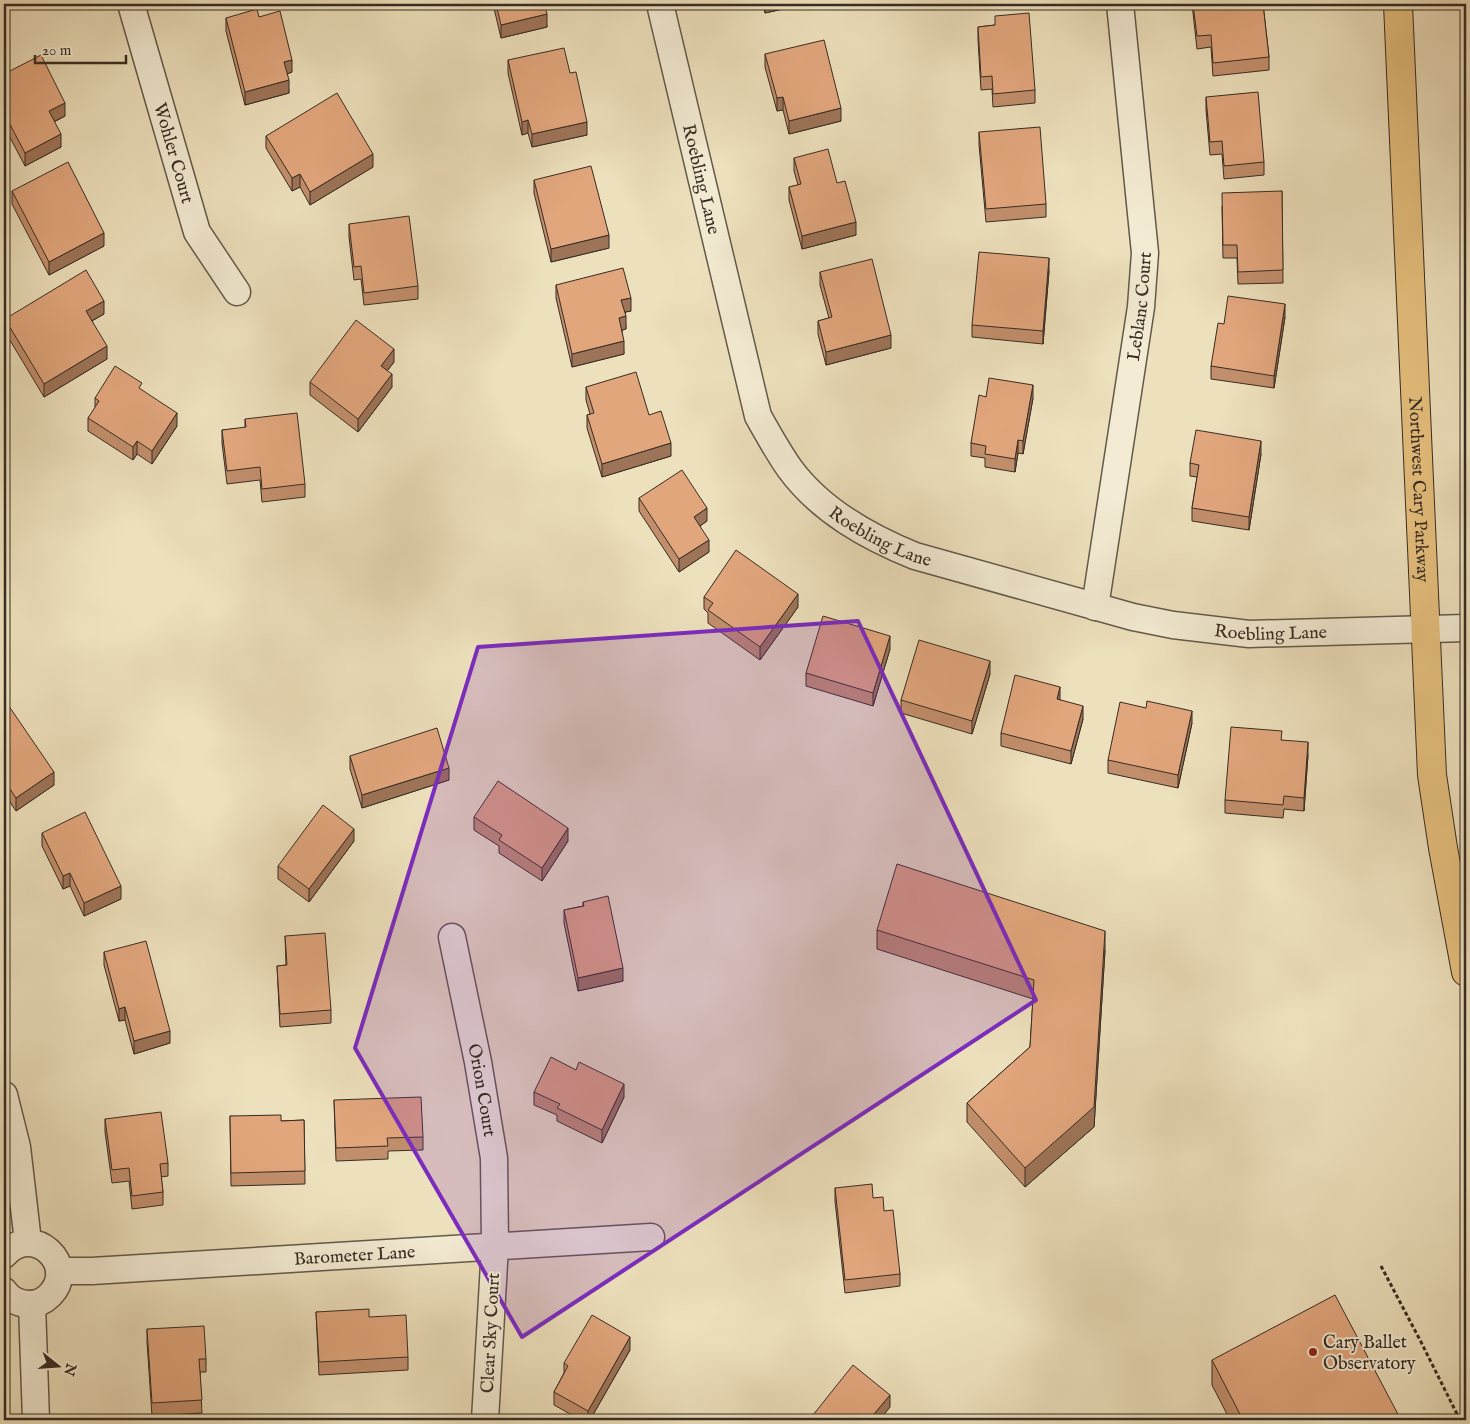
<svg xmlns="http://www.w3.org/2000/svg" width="1470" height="1424" font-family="'IM FELL English',serif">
  <rect width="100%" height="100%" fill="#ede0bc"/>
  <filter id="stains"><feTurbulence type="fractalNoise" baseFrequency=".004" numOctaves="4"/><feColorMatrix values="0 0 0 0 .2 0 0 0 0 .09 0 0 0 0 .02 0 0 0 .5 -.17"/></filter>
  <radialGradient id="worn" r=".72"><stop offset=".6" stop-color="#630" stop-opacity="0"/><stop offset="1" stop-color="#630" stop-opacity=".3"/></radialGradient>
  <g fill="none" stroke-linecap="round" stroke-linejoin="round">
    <defs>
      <g id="street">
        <path id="s1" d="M131,4L197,232L237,292"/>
        <path id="s2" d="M660,4L758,416C768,434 778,452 790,469C821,511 868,537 915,556L1133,617L1173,625L1249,634L1466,628"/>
        <path id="s3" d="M1095,607L1141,307L1145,253L1120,4"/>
        <path id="s4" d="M452,937L478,1062L494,1158L495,1246L485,1420"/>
        <path d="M4,1095L17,1147L28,1242"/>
        <path d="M4,1255C33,1222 79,1265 50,1295C45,1300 38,1304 30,1304C20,1304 10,1300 4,1291"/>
        <path id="s5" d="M59,1271H92L651,1237"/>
        <path d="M32,1304L36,1420"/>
      </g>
      <g id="primary">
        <path id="s6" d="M1398,4L1432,775L1443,848L1466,972"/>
      </g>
    </defs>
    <use href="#street" stroke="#64594a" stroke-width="29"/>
    <use href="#primary" stroke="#372c24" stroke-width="30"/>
    <path stroke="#372c24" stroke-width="3" stroke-dasharray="4 2.5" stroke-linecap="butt" d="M1381,1266L1421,1342L1460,1420"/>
    <use href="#street" stroke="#f3ebd3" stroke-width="26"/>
    <use href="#primary" stroke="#e6c07e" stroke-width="28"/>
  </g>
  <path fill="#c28f6c" stroke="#372c24" d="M493,4H544L547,27L501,38Z
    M763,4H805L765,13Z
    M1192,4H1263L1269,57V70L1213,76L1211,47L1197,49Z
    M259,17L292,72L287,74L289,93L245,105L226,31V18Z
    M995,25L1035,90V103L993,107L992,89L981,90L978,40V27Z
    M765,54L841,121L789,134L783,110L777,111L765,67Z
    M508,60L570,73L587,135L532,147L528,133L522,135L508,73Z
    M4,74L65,116L54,122L61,147L25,166L4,126Z
    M1206,97L1264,162V175L1224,179L1222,154L1210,155L1206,110Z
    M979,132L1046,204V217L986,222L979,145Z
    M266,136L373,167L310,205L300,187L292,191L266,148Z
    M794,158L837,183L856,235L802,249L789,200V187L798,185L794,171Z
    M534,180L609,248L551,262L534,193Z
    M12,191L104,246L49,275L12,204Z
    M1282,191L1283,283L1238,284L1237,258H1223L1222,206Z
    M349,224L418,286V299L364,305L361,279L354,280L349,237Z
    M1049,271L1043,344L972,337V325Z
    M820,272L891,348L826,365L818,334V321L829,318L820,285Z
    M556,285L631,311L625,312L626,329L622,330L624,354L572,367L556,298Z
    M104,314L92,321L107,359L44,397L5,332V319Z
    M1285,317L1274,388L1211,379V366Z
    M394,362L387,371L392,387L358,432L310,395V382Z
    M586,387L649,415L671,456L602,477L587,428V415L590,414L586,400Z
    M142,390L177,426L152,464L137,454L133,460L88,431V418L95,409V398Z
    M986,397L1033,398L1023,454L1018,453L1015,472L985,467V458L971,456V443Z
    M245,419L305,484V497L262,502L260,480L227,484L222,443V430L245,428Z
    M1261,454L1249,530L1192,521V508L1197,477L1190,476V463Z
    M639,498L707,521L700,526L709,552L679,572L639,511Z
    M704,597L798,607L760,660L708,623V613L704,609Z
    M890,649L873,706L806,686V673Z
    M990,674L972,734L901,713V700Z
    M4,699L54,785L16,811L4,793Z
    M1060,700L1083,719L1071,764L1001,746V733Z
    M1192,723L1178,788L1108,773V760Z
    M1282,740L1308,755L1304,811L1284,809L1283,818L1225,813V800Z
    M350,756L449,780L362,808L350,769Z
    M474,817L568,841L542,881L499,853V846L474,830Z
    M42,833L121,899L84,916L70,886L63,889L42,846Z
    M354,841L309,902L278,879V866Z
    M583,902L623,981L578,991L564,923V910L583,906Z
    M877,930L1105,950L1094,1127L1025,1187L967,1122V1103L1030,1047L1033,999L877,949Z
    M285,936L331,1010V1023L280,1027L277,966L286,965Z
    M104,952L170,1043L134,1054L125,1020L119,1021L104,965Z
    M534,1092L624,1097L602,1143L557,1121V1115L534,1105Z
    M334,1100L423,1137V1150L388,1151V1159L336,1161Z
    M230,1116L281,1121L304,1120L305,1184L231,1186Z
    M105,1119L168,1163V1176L161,1177L163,1192V1205L132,1209L129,1181L112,1183L105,1132Z
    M835,1188L873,1198L884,1211L900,1274V1286L845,1293L835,1201Z
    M316,1312L369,1317L408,1357V1370L319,1375Z
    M147,1329L206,1359V1372H200L202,1413L152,1416L147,1342Z
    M630,1350L590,1420H581L554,1405V1392L564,1373V1363Z
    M1212,1360L1401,1420H1230L1212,1385Z"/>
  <path fill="#9e7458" stroke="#372c24" d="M765,4H805L765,13Z
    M547,14V27L501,38V25Z
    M292,60V72L284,75V62Z
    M289,80V93L245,105V92Z
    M783,97V110L777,111V98Z
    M65,103V116L49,124V111Z
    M841,108V121L789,134V121Z
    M528,120V133L522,135V122Z
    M587,122V135L532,147V134Z
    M61,134V147L25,166V153Z
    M373,154V167L310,205V192Z
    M300,174V187L292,191V178Z
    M856,222V235L802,249V236Z
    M104,233V246L49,275V262Z
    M609,235V248L551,262V249Z
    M1049,258V271L1043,344V331Z
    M631,298V311L621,313V300Z
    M104,301V314L86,324V311Z
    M1285,304V317L1274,388V376Z
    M626,316V329L619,331V318Z
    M891,335V348L826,365V352Z
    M624,341V354L572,367V354Z
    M107,346V359L44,397V384Z
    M394,349V362L381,379V366Z
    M392,374V387L358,432V419Z
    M1033,385V398L1023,454V441Z
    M177,413V426L152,464V451Z
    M1018,440V453L1015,472V459Z
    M137,441V454L133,460V447Z
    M1261,441V454L1249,530V517Z
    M671,443V456L602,477V464Z
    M707,508V521L694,530V517Z
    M709,540V552L679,572V559Z
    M798,594V607L760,660V647Z
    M890,636V649L873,706V693Z
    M990,661V674L972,734V721Z
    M1060,687V700L1057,699Z
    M1083,706V719L1071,764V751Z
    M1192,711V723L1178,788V775Z
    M1308,742V755L1304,811V798Z
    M449,768V780L362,808V795Z
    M54,772V785L16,811V798Z
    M568,828V841L542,881V868Z
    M354,829V841L309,902V889Z
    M70,873V886L63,889V876Z
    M121,886V899L84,916V903Z
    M1105,931V950L1094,1127L1025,1187V1168Z
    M623,968V981L578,991V978Z
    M125,1007V1020L119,1021V1009Z
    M170,1031V1043L134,1054V1041Z
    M624,1084V1097L602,1143V1130Z
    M630,1337V1350L590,1420H588V1411Z
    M890,1395V1407L880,1420H869Z"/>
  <path fill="#e2a67d" stroke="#372c24" d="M496,4H544L547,14L501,25Z
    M1193,4H1263L1269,57L1213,63L1211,35L1197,36Z
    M257,9L259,17L280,11L292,60L284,62L289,80L245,92L226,18Z
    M1029,13L1035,90L993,94L992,76L981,77L978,27L995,25V16Z
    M824,40L841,108L789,121L783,97L777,98L765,54Z
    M564,48L570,73L576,72L587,122L532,134L528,120L522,122L508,60Z
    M41,55L65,103L49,111L61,134L25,153L4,113V74Z
    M1258,92L1264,162L1224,166L1222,141L1210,142L1206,97Z
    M337,93L373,154L310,192L300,174L292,178L266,136Z
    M1040,127L1046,204L986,209L979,132Z
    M828,149L837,183L845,181L856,222L802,236L789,187L801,184L794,158Z
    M68,162L104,233L49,262L12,191Z
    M591,166L609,235L551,249L534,180Z
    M1282,191L1283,270L1238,272L1237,245H1223L1222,193Z
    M409,216L418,286L364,293L361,266L354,267L349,224Z
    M979,252L1049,258L1043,331L972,325Z
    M872,259L891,335L826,352L818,321L832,317L820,272Z
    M623,268L631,298L621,300L626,316L619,318L624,341L572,354L556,285Z
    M86,270L104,301L86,311L107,346L44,384L5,319Z
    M1228,296L1285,304L1274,376L1211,366L1218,323L1224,324Z
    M356,320L394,349L381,366L392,374L358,419L310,382Z
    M115,366L142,383L139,388L177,413L152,451L137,441L133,447L88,418L99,401L95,398Z
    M636,372L649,415L661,411L671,443L602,464L587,415L594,413L586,387Z
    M989,378L1033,385L1023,441L1018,440L1015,459L985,454L986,446L971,443L979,395L986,397Z
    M297,413L305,484L262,489L260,467L227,471L222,430L246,427L245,419Z
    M1196,430L1261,441L1249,517L1192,508L1199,465L1190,463Z
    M682,470L707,508L694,517L709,540L679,559L639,498Z
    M736,550L798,594L760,647L708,610L713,603L704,597Z
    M823,616L890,636L873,693L806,673Z
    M919,640L990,661L972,721L901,700Z
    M1015,675L1060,687L1057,699L1083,706L1071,751L1001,733Z
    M4,699L54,772L16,798L4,780Z
    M1147,701L1192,711L1178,775L1108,760L1120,702L1146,708Z
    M1231,727L1282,731L1281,740L1308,742L1304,798L1284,796L1283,805L1225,800Z
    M437,728L449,768L362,795L350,756Z
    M498,781L568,828L542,868L499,840L502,835L474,817Z
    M323,805L354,829L309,889L278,866Z
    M85,812L121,886L84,903L70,873L63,876L42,833Z
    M897,864L1105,931L1094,1107L1025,1168L967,1103L1030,1047L1034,980L877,930Z
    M608,896L623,968L578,978L564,910L584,906L583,902Z
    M325,933L331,1010L280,1014L277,966L287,965L285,936Z
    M146,941L170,1031L134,1041L125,1007L119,1009L104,952Z
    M551,1057L576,1070L579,1062L624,1084L602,1130L557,1108L560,1104L534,1092Z
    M421,1097L423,1137L387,1138L388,1146L336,1148L334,1100Z
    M161,1112L168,1163L160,1164L163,1192L132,1196L129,1168L112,1170L105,1119Z
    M281,1115V1121L304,1120L305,1171L231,1173L230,1116Z
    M872,1184L873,1198L883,1197L884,1211L893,1210L900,1274L845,1280L835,1188Z
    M1335,1295L1401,1420H1243L1212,1360Z
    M369,1309V1317L406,1315L408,1357L319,1362L316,1312Z
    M592,1315L630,1337L588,1411L554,1392L568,1366L564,1363Z
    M204,1326L206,1359H199L202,1400L152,1403L147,1329Z
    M853,1365L890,1395L869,1420H809Z"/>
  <path fill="#7b2cbf" fill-opacity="0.2" stroke="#7b2cbf" stroke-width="4" stroke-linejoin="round" d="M858,621L1036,1000L522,1337L355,1048L478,647Z"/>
  <circle fill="#8f2418" stroke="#f3ebd3" stroke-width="2" cx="1313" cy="1352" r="5"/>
  <g text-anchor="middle" stroke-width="4" stroke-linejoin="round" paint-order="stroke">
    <g font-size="18" fill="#372c24" stroke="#f3ebd3">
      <text dy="6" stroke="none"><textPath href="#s1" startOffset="155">Wohler Court</textPath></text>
      <text dy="6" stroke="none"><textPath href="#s2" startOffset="180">Roebling Lane</textPath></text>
      <text dy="6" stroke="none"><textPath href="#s3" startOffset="304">Leblanc Court</textPath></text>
      <text dy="6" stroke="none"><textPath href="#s6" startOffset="486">Northwest Cary Parkway</textPath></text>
      <text dy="6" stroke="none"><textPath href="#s2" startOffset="600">Roebling Lane</textPath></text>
      <text dy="6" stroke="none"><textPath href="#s2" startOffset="1005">Roebling Lane</textPath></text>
      <text dy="6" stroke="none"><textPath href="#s4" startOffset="156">Orion Court</textPath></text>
      <text dy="6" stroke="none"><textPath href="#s5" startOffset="296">Barometer Lane</textPath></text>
      <text transform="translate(490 1333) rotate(-87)" y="6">Clear Sky Court</text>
    </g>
    <g font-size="18" fill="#372c24" stroke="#f3ebd3" text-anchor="start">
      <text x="1323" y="1348">Cary Ballet<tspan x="1323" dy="21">Observatory</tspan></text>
    </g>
  </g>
  <rect width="1470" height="1424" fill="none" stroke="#ede0bc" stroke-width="20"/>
  <rect x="5" y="5" width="1460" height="1414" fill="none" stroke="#372c24" stroke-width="2.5"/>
  <rect x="10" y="10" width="1450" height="1404" fill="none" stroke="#372c24"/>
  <g transform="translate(58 1366) rotate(107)" stroke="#f3ebd3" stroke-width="4" paint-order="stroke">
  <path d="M0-4L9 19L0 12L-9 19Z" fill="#372c24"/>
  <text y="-8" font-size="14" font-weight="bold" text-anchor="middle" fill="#372c24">N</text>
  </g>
  <path d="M35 55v8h91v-8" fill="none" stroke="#372c24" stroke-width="2.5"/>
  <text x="42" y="55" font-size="15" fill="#372c24" stroke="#f3ebd3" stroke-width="4" paint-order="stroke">20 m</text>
  <rect width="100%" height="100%" filter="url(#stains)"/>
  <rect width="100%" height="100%" fill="url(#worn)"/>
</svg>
